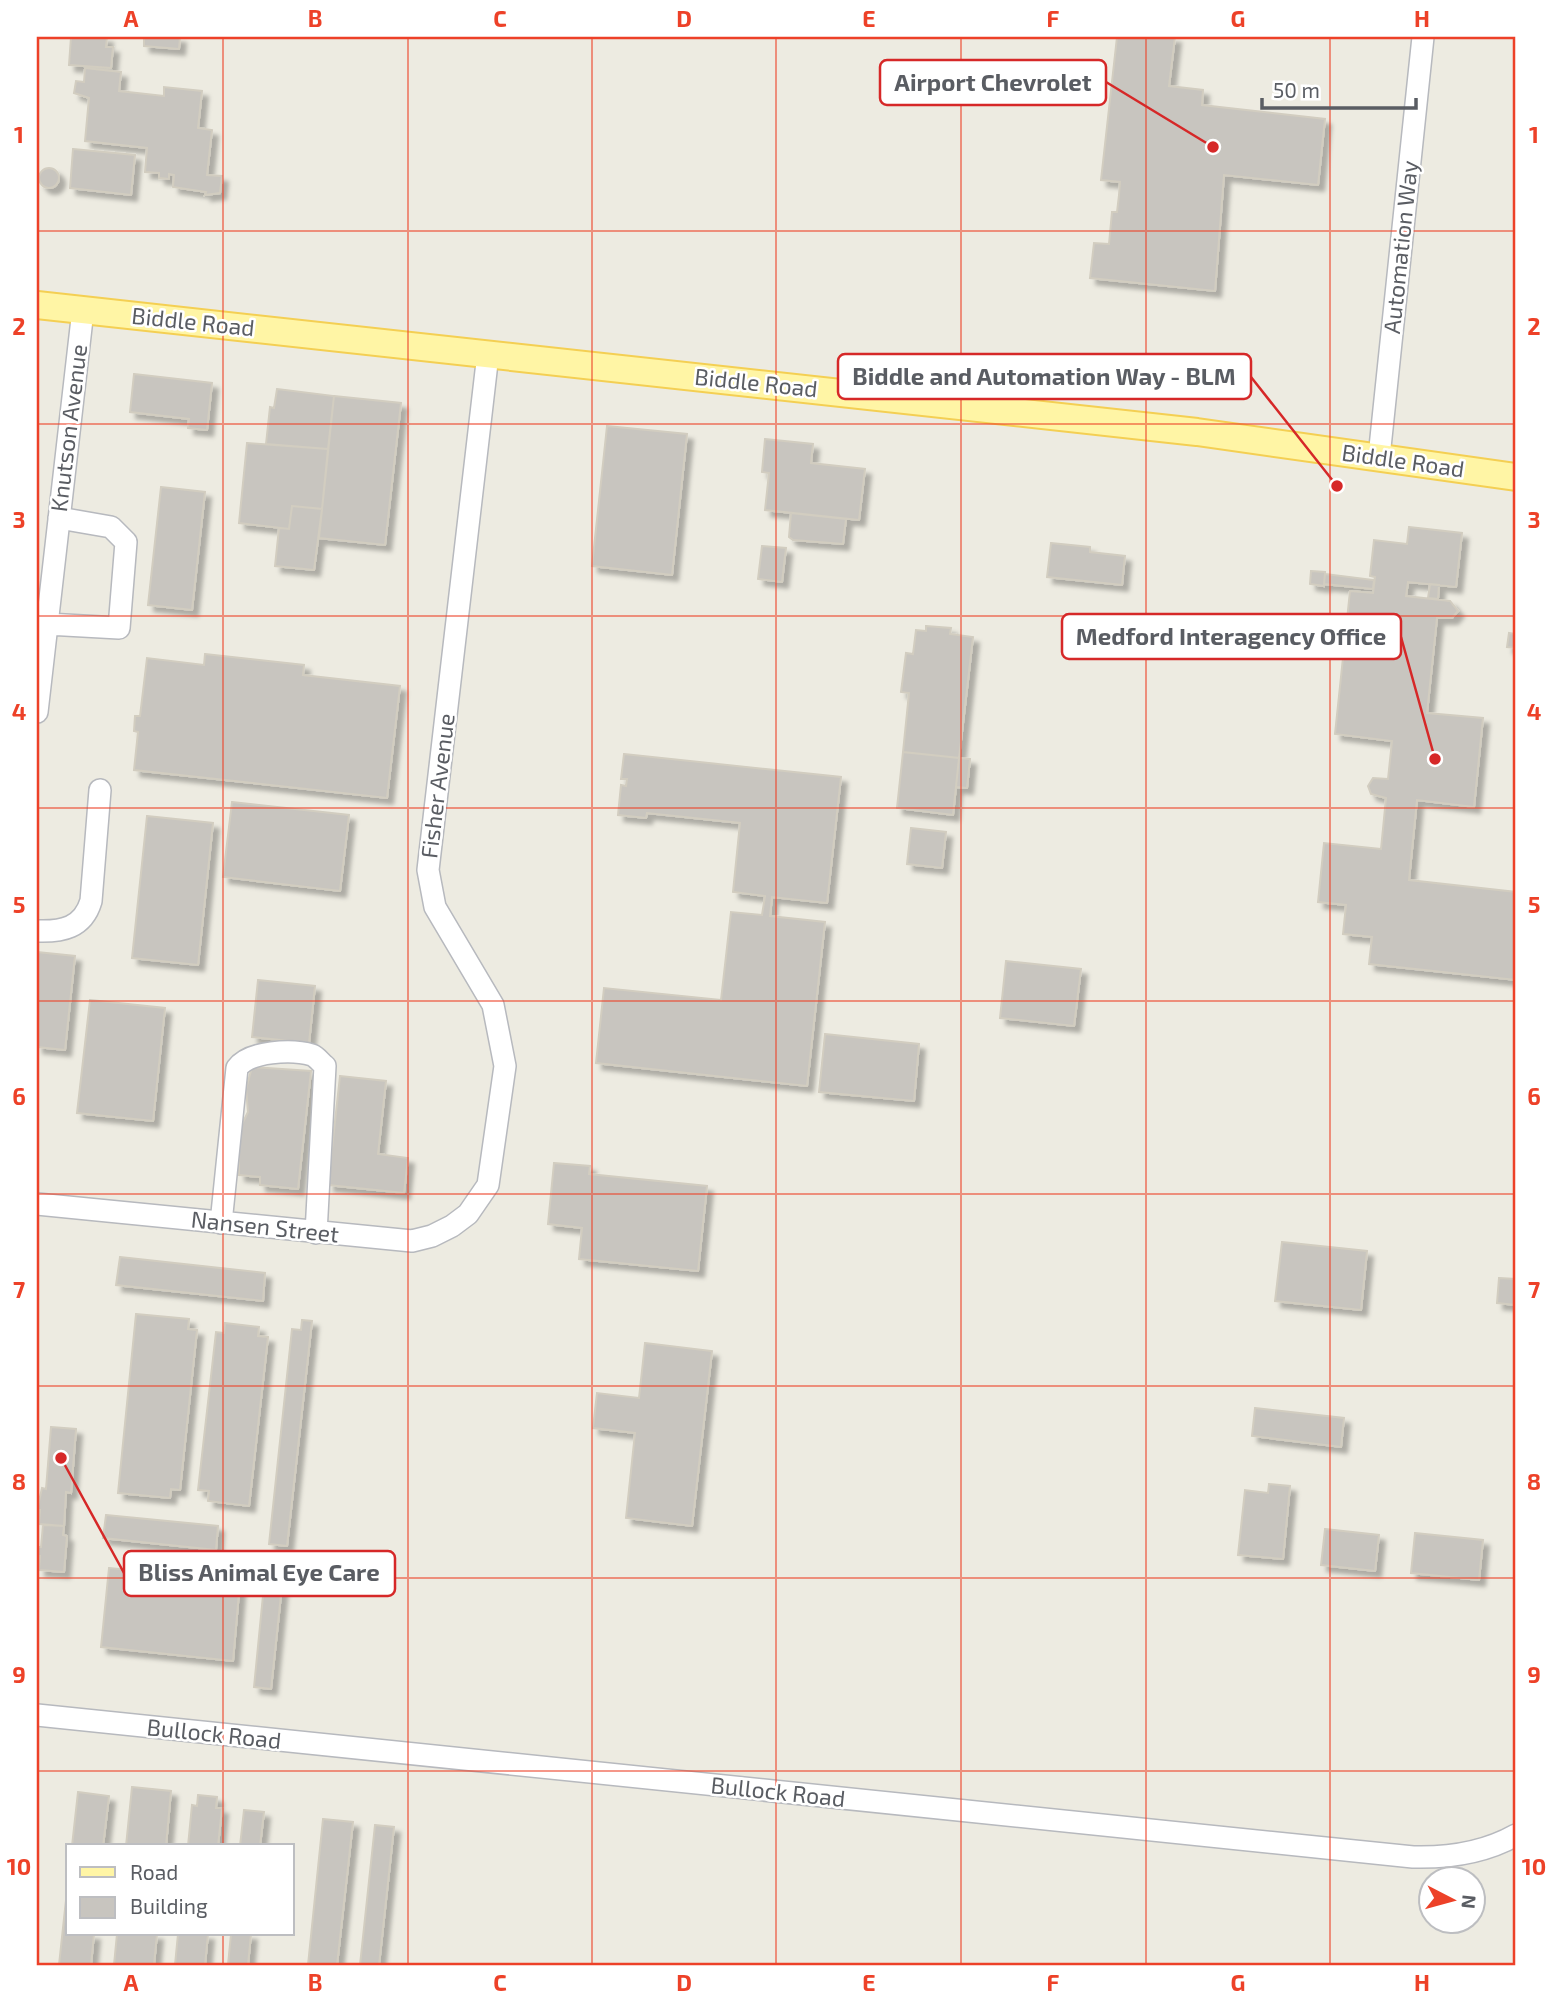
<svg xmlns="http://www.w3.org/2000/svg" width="1553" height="2002" font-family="'Exo 2',sans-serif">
  <defs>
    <filter id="shadow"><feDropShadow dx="6" dy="6" stdDeviation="2" flood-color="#0004"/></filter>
  </defs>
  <rect width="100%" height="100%" fill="#edebe1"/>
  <path fill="#c8c5bf" stroke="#d2cdc0" stroke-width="2" filter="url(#shadow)" d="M71,37H107L106,47H113L111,68L69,65Z
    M144,37H180L179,49L144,46Z
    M1117,37H1175L1169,86L1203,90L1202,105L1325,119L1318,185L1224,175L1215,291L1090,278L1094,243L1109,244L1112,212H1117L1119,195L1120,182L1101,180Z
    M85,68L121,72L119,91L164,96V87L202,91L198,128L212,130L207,175L222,176L220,193L205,195L206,192L173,187L174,175L169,174V179L159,178V173L145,172L147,148L85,141L89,98L74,93L76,81L84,82Z
    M73,149L135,155L131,195L70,188Z
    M39 178a10 10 0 1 1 20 0a10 10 0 1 1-20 0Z
    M134,374L212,383L207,430L188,428L189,419L130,412Z
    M277,389L334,396L328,449L266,444L270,407L274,408Z
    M334,396L401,403L385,545L319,538Z
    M607,426L687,434L672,575L592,566Z
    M765,439L813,444L811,463L865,469L859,520L765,510L769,473L762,472Z
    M247,443L328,449L322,509L292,506L289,529L239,523Z
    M161,487L205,492L192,610L148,605Z
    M292,506L322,509L314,570L275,566L279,528L289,529Z
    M791,513L846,519L843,544L793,540L789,537Z
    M1409,527L1462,533L1456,587L1408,582L1406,596L1450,601L1458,611L1452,618H1437L1427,713L1483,718L1474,807L1417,800L1409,880L1516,892V980L1369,964L1372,937L1343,934L1346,905L1318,902L1324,843L1381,849L1386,798L1371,794L1368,786L1373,778L1388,779L1392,741L1335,734L1350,591L1373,593L1375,577L1370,576L1374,540L1407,544Z
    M1051,543L1090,547V552L1125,556L1122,585L1047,577Z
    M762,546L786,548L782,582L758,579Z
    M1311,571L1325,572L1324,586L1310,584Z
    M1325,574L1374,580L1373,589L1324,584Z
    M1430,584L1439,585L1438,599L1428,598Z
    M926,626L951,628L950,634L973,637L959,758L903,752L909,693L901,692L906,653L913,654L916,630L926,631Z
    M1509,633L1516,634V648L1507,647Z
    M205,654L304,665L303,675L400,686L387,798L134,770L138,732L134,731L135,716H140L147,658L204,665Z
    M903,752L959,758L953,815L897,808Z
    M624,754L841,777L827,903L772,897L770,916L825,922L807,1086L596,1063L604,988L721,1000L731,912L762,915L765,896L733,892L740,823L647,813L646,818L618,815L621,785L626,786L627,779H621Z
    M959,758L970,759L967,788L956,787Z
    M232,802L349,815L340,891L223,877Z
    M147,816L213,823L198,965L132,958Z
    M911,828L946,832L942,868L907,864Z
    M37,952L75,956L65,1050L37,1047Z
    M1006,961L1081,969L1074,1026L1000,1018Z
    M258,980L315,986L309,1043L252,1037Z
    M90,1000L165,1008L153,1121L77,1113Z
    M825,1034L919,1044L914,1101L819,1092Z
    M252,1067L311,1071L298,1189L260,1185V1177L239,1175V1130L248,1112L246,1089Z
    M340,1076L386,1081L378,1154L408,1158L404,1193L328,1185Z
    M554,1163L590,1166L589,1174L707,1186L698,1271L579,1259L582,1228L548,1224Z
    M1282,1242L1367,1251L1361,1310L1275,1301Z
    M120,1257L265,1273L263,1301L116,1285Z
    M1499,1278L1516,1279V1305L1497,1303Z
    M136,1314L189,1319L188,1329L197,1330L180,1490L171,1489L170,1498L118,1493Z
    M302,1320L312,1321L287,1546L269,1544L292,1329L301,1330Z
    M225,1323L259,1327L258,1336L268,1337L249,1506L208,1501L209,1491L198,1490L216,1332L224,1333Z
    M645,1343L712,1351L692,1526L626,1518L635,1433L593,1428L597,1393L639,1398Z
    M1255,1408L1344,1418L1341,1447L1252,1436Z
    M51,1427L76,1429L71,1493L66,1492L64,1526L39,1524L40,1510H37L42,1488L46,1489Z
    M1269,1484L1290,1486L1283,1559L1238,1555L1245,1490L1268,1493Z
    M106,1515L218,1526L216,1550L103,1538Z
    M43,1525L64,1526L63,1535L67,1536L64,1572L39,1570L40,1556H37V1547H41Z
    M1325,1529L1379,1535L1375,1571L1321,1565Z
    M1415,1533L1483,1540L1479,1580L1411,1573Z
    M109,1568L240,1581L233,1661L101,1647Z
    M265,1575L283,1576L271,1689L254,1687Z
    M132,1787L171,1791L166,1846H126Z
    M78,1792L109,1796L103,1846H72Z
    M198,1795L217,1797L216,1808H222L218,1846H188L192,1805L197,1806Z
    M244,1810L264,1812L260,1846H240Z
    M323,1819L353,1822L337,1965H308Z
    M375,1825L394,1827L379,1965H360Z
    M68,1881V1934H94L91,1965H59Z
    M117,1934H157L154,1965H114Z
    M178,1934H208L205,1965H175Z
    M231,1934H251L248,1965H228Z"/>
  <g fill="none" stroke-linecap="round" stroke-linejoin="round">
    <defs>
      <path id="minor" d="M1379,457L1423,37
        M47,624L119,628L126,542L111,527L59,518
        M37,712L83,310
        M37,931C62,932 83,928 91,901L100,790
        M37,1204L412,1241L432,1236L452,1226L468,1214L488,1185L505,1066L493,1005L435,907L428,870L488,354
        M221,1223L237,1068C249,1051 292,1049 312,1055C317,1057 321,1063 325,1066L316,1233
        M37,1715L1413,1857C1449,1858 1484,1853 1516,1835"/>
      <path id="major" d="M37,305L1197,432L1516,477"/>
    </defs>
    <use href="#minor" stroke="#b7b9be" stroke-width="24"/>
    <use href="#major" stroke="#f4cf53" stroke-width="30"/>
    <use href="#minor" stroke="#fff" stroke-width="21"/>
    <use href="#major" stroke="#fff5a5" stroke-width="26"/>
  </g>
  <path fill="none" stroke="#ed4128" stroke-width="2" stroke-opacity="0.55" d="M223,37V1846M408,37V1965M592,37V1965M776,37V1965M961,37V1965M1146,37V1965M1330,37V1965M37,231H1516M37,424H1516M37,616H1516M37,808H1516M37,1001H1516M37,1194H1516M37,1386H1516M37,1578H1516M37,1771H1516M223,1934V1965"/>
  <g text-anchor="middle" stroke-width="5" stroke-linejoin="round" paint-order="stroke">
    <g font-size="23" fill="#5a5d63" stroke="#fff">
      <text transform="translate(1401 247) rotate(-84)" y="8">Automation Way</text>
      <text transform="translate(193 322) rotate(6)" y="8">Biddle Road</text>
      <text transform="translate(756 383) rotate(6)" y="8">Biddle Road</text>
      <text transform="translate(69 428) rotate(-83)" y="8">Knutson Avenue</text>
      <text transform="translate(1403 461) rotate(8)" y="8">Biddle Road</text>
      <text transform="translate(438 786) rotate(-83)" y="8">Fisher Avenue</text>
      <text transform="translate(265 1227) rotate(6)" y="8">Nansen Street</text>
      <text transform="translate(214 1734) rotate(6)" y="8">Bullock Road</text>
      <text transform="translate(778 1792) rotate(6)" y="8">Bullock Road</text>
    </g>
  </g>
  <path fill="none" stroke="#d62828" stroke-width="2.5" d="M1213 147L1106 82M1337 486L1251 377M1435 759L1401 637M61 1458L124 1573"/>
  <g fill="#d62828" stroke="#fff" stroke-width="2.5">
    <circle cx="1213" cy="147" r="7"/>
    <circle cx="1337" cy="486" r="7"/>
    <circle cx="1435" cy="759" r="7"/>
    <circle cx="61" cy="1458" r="7"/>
  </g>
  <g fill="#fff" stroke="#d62828" stroke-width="2.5">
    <rect x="880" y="60" width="226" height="45" rx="7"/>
    <rect x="838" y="354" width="413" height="45" rx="7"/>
    <rect x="1062" y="614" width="339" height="45" rx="7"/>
    <rect x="124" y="1551" width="271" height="45" rx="7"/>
  </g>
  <g font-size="24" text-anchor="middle" font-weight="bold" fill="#5a5d63">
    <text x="993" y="91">Airport Chevrolet</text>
    <text x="1044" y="385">Biddle and Automation Way - BLM</text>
    <text x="1231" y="645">Medford Interagency Office</text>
    <text x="259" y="1581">Bliss Animal Eye Care</text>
  </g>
  <rect width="1553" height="2002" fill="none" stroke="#ffffff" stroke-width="77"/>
  <rect x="66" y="1844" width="228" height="91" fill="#ffffff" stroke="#bdbec1" stroke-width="2"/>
  <rect x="80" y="1867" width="35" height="10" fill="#fff5a5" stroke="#bdbec1" stroke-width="2"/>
  <text x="130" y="1880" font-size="21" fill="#5a5d63">Road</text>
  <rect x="80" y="1897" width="35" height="21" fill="#c8c5bf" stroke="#bdbec1" stroke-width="2"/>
  <text x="130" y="1914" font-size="21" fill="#5a5d63">Building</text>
  <g transform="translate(1452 1900) rotate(96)"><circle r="33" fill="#ffffff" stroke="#bdbec1" stroke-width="2"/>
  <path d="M0-5L12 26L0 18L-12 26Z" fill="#ed4128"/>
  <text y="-10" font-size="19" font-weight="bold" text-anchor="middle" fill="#5a5d63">N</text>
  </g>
  <path d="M1262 98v10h154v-10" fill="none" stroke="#5a5d63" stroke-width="3.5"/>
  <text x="1273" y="98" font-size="21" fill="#5a5d63" stroke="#ffffff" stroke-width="5" paint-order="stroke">50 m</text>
  <rect x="38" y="38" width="1476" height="1926" fill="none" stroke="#ed4128" stroke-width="2.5"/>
  <g font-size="23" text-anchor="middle" font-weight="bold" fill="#ed4128">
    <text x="131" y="27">A</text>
    <text x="315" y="27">B</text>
    <text x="500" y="27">C</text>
    <text x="684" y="27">D</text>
    <text x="869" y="27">E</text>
    <text x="1053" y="27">F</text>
    <text x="1238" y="27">G</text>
    <text x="1422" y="27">H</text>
    <text x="19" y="143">1</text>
    <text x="1534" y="143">1</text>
    <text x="19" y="335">2</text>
    <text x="1534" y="335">2</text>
    <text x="19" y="528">3</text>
    <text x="1534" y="528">3</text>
    <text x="19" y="720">4</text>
    <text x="1534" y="720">4</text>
    <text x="19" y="913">5</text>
    <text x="1534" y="913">5</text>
    <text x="19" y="1105">6</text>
    <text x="1534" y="1105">6</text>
    <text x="19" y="1298">7</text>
    <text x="1534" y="1298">7</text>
    <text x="19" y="1490">8</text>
    <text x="1534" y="1490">8</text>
    <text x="19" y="1683">9</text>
    <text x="1534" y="1683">9</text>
    <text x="19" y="1875">10</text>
    <text x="1534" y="1875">10</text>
    <text x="131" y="1991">A</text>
    <text x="315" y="1991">B</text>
    <text x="500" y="1991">C</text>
    <text x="684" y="1991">D</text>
    <text x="869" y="1991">E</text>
    <text x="1053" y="1991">F</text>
    <text x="1238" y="1991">G</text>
    <text x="1422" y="1991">H</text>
  </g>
</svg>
